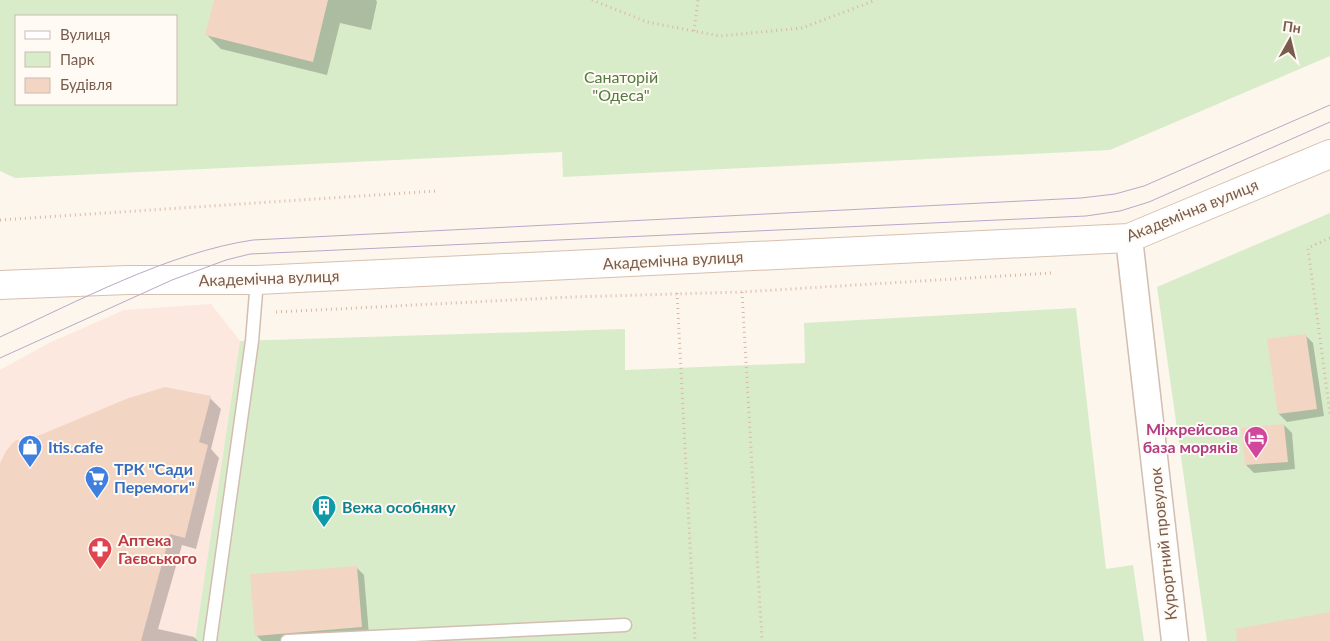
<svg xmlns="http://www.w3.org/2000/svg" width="1330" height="641" font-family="Lato,sans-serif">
  <rect width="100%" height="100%" fill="#fdf6ec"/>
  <path fill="#fde8e0" d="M211,304L240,341L195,641H0V370L49,343L124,310Z"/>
  <path fill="#d8ecc9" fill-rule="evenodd" d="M0,0H1330V56L1110,150L563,177L562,152L15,178L0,171ZM16,16H176V104H16Z
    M1330,213V641H1207L1157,287Z
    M1076,308L1106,569L1133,565L1144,641H195L240,341L625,329V370L805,363L804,323Z"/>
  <path fill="#0003" d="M215,0H376L377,2L371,30L340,23L327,75L221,49L207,35Z
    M1305,335L1313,343L1324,416L1287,422L1279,414L1268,340Z
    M210,398L221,409L211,449L219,458L196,549L182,545L158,629L194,637L198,641H0V465L12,444L17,441Z
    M1284,425L1292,433L1295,469L1254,473L1246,465Z
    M356,567L364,575L369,635L293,641H262L256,635Z"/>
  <path fill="#f3d5c3" d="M214,0H328L313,62L205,35Z
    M1306,334L1317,409L1278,414L1267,339Z
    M165,387L211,396L199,442L208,445L185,538L170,534L141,641H0V463L6,451L16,440L33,438L126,399Z
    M1284,424L1288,462L1245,465L1241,428Z
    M357,566L362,627L255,636L250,574Z
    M1330,612V641H1237L1236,629Z"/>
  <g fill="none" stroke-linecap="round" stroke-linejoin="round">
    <defs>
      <path id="lane" d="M210,641L252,341L257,280
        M287,641L625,625"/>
      <path id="street" d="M1129,238L1175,641"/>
      <path id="secondary" d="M0,285L127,280H257L1129,238L1330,154"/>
    </defs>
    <use href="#lane" stroke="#d1beb0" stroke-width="15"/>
    <use href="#street" stroke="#d1beb0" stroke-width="29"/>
    <use href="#secondary" stroke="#d6c0b0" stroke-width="30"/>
    <path stroke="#d9b8a5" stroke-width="3" stroke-dasharray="1 4" stroke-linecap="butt" d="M592,0L647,22L720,36L802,28L876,0
      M694,31L698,0
      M0,220L436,191
      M1330,238L1308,248L1330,414
      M742,292L762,641
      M677,293L695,641
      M276,312L572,297L742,292L1051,273"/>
    <use href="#lane" stroke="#fff" stroke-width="12"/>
    <use href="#street" stroke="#fff" stroke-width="26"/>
    <use href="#secondary" stroke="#fff" stroke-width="28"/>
    <path stroke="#b9a8c9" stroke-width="1" d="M0,337C76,302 170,252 253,240L1081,198L1115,194L1144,186L1330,105
      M0,358L172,280L226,260L250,254L1086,216L1120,211L1149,202L1330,122"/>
  </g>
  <defs>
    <symbol id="hotel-pin" viewBox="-11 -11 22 30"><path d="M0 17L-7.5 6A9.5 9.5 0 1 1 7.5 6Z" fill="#d1479c" stroke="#fffaf3"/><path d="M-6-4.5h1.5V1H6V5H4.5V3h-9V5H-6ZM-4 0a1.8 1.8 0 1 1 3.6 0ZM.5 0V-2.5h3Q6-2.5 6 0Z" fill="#fff"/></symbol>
    <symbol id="shop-pin" viewBox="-11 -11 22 30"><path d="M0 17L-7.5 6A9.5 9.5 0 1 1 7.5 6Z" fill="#3f7fe0" stroke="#fffaf3"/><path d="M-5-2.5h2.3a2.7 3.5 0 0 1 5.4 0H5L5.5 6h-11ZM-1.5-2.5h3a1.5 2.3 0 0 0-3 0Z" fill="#fff"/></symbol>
    <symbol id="supermarket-pin" viewBox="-11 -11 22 30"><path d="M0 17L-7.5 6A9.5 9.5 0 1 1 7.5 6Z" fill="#3f7fe0" stroke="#fffaf3"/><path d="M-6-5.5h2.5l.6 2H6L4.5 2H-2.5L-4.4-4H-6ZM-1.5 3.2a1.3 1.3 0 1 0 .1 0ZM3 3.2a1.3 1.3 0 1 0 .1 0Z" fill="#fff"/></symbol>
    <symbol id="building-pin" viewBox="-11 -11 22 30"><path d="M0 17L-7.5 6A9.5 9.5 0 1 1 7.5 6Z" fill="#0f9aa8" stroke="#fffaf3"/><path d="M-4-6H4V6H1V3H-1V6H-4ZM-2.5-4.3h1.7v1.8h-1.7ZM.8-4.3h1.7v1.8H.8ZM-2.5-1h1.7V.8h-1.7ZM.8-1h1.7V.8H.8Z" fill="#fff"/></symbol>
    <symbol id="pharmacy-pin" viewBox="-11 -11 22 30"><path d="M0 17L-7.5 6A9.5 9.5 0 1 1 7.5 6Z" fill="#e0444e" stroke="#fffaf3"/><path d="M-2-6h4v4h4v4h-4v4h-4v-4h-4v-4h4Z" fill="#fff"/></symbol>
  </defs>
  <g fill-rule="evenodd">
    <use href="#hotel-pin" x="1242" y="424" width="28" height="38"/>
    <use href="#shop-pin" x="16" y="433" width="28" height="38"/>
    <use href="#supermarket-pin" x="83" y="464" width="28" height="38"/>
    <use href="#building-pin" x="310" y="493" width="28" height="38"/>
    <use href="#pharmacy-pin" x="86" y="535" width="28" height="38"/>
  </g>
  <g text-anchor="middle" stroke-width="4" stroke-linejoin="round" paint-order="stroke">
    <g font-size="16" fill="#537a41" stroke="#fffaf3">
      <text x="621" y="83">Санаторій<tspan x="621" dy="18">"Одеса"</tspan></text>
    </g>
    <g font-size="16" fill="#7a5c4d" stroke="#fffaf3">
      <text transform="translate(1192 210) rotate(-22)" y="6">Академічна вулиця</text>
      <text transform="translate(673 260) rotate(-3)" y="6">Академічна вулиця</text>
      <text transform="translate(269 278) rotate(-2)" y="6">Академічна вулиця</text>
      <text transform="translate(1163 544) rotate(-96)" y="6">Курортний провулок</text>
    </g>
    <g font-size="16" font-weight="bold" fill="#b23c85" stroke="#fffaf3" text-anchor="end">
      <text x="1238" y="435">Міжрейсова<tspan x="1238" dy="18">база моряків</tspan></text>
    </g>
    <g font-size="16" font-weight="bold" fill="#366cbe" stroke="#fffaf3" text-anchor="start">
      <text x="48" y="453">Itis.cafe</text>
      <text x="114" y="475">ТРК "Сади<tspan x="114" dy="18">Перемоги"</tspan></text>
    </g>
    <g font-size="16" font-weight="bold" fill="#0d838f" stroke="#fffaf3" text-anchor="start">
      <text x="342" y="513">Вежа особняку</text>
    </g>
    <g font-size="16" font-weight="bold" fill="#be3a42" stroke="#fffaf3" text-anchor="start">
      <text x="118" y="546">Аптека<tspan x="118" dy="18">Гаєвського</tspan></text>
    </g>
  </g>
  <rect x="15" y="15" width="162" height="90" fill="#fffaf3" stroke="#cabbb1"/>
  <rect x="25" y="31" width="25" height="8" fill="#ffffff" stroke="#cabbb1"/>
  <text x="60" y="40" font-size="15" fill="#7a5c4d">Вулиця</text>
  <rect x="25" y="52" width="25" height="15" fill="#d8ecc9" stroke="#cabbb1"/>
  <text x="60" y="65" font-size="15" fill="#7a5c4d">Парк</text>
  <rect x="25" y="78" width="25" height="15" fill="#f3d5c3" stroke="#cabbb1"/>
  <text x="60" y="90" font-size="15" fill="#7a5c4d">Будівля</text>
  <g transform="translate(1290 40) rotate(8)" stroke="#fffaf3" stroke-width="4" paint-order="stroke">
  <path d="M0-4L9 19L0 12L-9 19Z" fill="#7a5c4d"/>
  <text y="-8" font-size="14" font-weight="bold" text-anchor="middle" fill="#7a5c4d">Пн</text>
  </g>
</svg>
